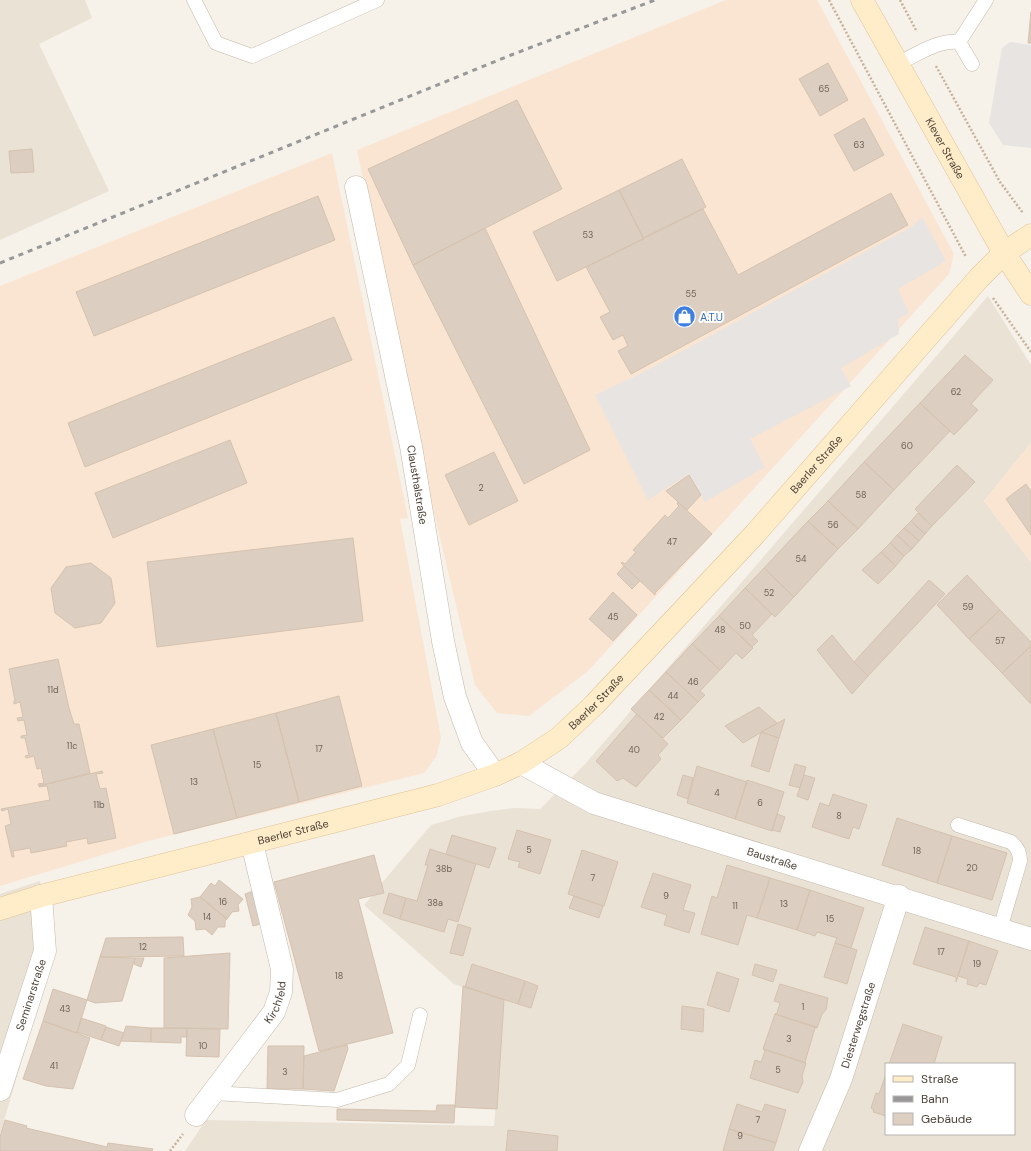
<svg xmlns="http://www.w3.org/2000/svg" width="1031" height="1151" font-family="'DM Sans',sans-serif">
  <rect width="100%" height="100%" fill="#f6f1e9"/>
  <path fill="#ebe2d6" fill-rule="evenodd" d="M0,0H85L92,18L39,44L109,191L0,240Z
    M988,296L1031,365V443L984,501L1031,562V1151H185L206,1120L494,1126L504,1001L454,984L364,905L372,896L384,893L381,884L431,825L462,816L491,811L514,808L540,809L586,763ZM886,1064H1014V1134H886Z
    M40,881L52,959L0,1134V894Z"/>
  <path fill="#fae5d2" d="M726,0H817L954,254L949,274L588,671L529,716L497,713L475,685L428,487L357,150Z
    M332,153L408,518L400,519L441,738L436,757L424,773L148,841L0,886V286Z
    M1031,443V562L984,501Z"/>
  <path fill="#e7e4e1" d="M1010,42L1031,45V148L1003,145L989,123L1002,48Z
    M922,217L946,261L898,289L909,313L898,319L899,334L841,368L851,386L750,439L765,467L705,502L689,474L648,500L595,395L640,374L911,227Z"/>
  <path fill="#dccec0" stroke="#d5c2af" d="M1031,12V43H1028Z
    M828,63L848,100L820,116L799,79Z
    M517,100L562,189L413,265L368,169Z
    M864,118L884,155L854,171L834,135Z
    M32,149L34,172L11,173L9,151Z
    M682,159L706,207L643,238L619,190Z
    M619,190L644,239L557,281L533,232Z
    M891,193L908,225L631,374L618,351L628,346L623,335L613,340L600,317L610,312L586,267L703,209L738,275Z
    M318,196L335,240L94,336L76,292Z
    M485,228L590,450L524,484L413,265Z
    M334,317L352,360L85,467L68,423Z
    M965,355L993,380L971,404L978,410L954,435L920,403Z
    M920,403L950,431L894,490L864,462Z
    M230,440L247,483L113,538L95,493Z
    M494,452L518,501L469,525L445,475Z
    M864,462L894,490L858,529L828,501Z
    M957,465L975,482L932,526L915,509Z
    M689,475L701,495L687,510L666,491Z
    M1026,484L1031,491V535L1006,499Z
    M828,501L858,529L838,549L808,521Z
    M678,502L712,534L655,593V595L621,563L622,562L625,564L636,552L633,550L665,515L668,518L679,506L677,504Z
    M918,513L932,526L925,534L911,521Z
    M808,521L838,549L794,597L764,568Z
    M911,521L925,534L919,541L904,528Z
    M904,528L919,541L912,549L897,535Z
    M897,535L912,549L904,556L890,543Z
    M353,538L363,621L157,647L147,562Z
    M890,543L904,556L896,566L881,552Z
    M881,552L896,566L878,584L862,570Z
    M91,563L111,578L115,603L101,623L75,628L55,613L51,588L66,567Z
    M624,566L640,581L632,589L617,574Z
    M764,568L794,597L775,617L745,588Z
    M967,575L1000,610L969,639L937,605Z
    M929,580L945,594L868,676L854,662Z
    M745,588L772,614L752,635L758,641L752,647L719,616Z
    M613,592L637,615L613,641L589,619Z
    M1000,610L1031,642V646L1002,673L969,639Z
    M719,616L753,648L742,659L736,653L720,670L692,644Z
    M832,635L854,662L868,676L852,694L817,650Z
    M692,644L720,670L700,691L705,695L698,702L666,672Z
    M1031,646V704L1002,673Z
    M58,659L69,708L74,724H79L90,773L39,786L38,784L44,783L41,768L37,769L34,756L26,758L25,756L29,755L25,738H21V736L27,735L24,720L18,721L17,718L23,717L20,702L14,704V701H15L9,669Z
    M666,672L698,702L681,720L649,690Z
    M649,690L681,720L663,738L631,709Z
    M339,696L362,786L299,802L276,713Z
    M759,707L777,723L743,743L725,726Z
    M276,713L299,802L237,818L213,729Z
    M637,714L668,744L658,755L661,759L636,787L623,778L617,781L596,761Z
    M785,719L779,738L761,732Z
    M213,729L237,818L174,834L151,745Z
    M761,732L779,738L769,772L751,766Z
    M795,764L806,767L800,788L789,785Z
    M697,766L747,782L735,819L687,803Z
    M102,771L103,773L96,774L100,789L106,788L116,838L88,844L87,838L66,842L67,846L31,853L30,848L13,851L14,857H12L5,826L11,824L8,809L2,811L1,809L50,800L47,786L39,787V786Z
    M683,775L693,778L688,799L677,795Z
    M804,775L815,778L808,800L797,796Z
    M747,780L784,792L772,831L735,819Z
    M833,794L867,805L859,829L853,827L849,839L812,827L820,803L829,806Z
    M777,814L785,817L780,832L772,830Z
    M897,818L952,836L937,883L882,865Z
    M517,830L551,840L540,874L518,867L520,862L508,859Z
    M452,835L496,848L489,868L446,854Z
    M952,836L1007,853L992,900L937,883Z
    M430,849L476,864L458,922L448,919L444,932L400,919L406,898L417,901L428,865H425Z
    M582,850L618,862L604,906L568,894Z
    M374,855L384,893L358,899L393,1033L319,1051L274,882Z
    M727,865L770,878L757,918L747,915L738,945L701,934L712,896L717,898Z
    M653,873L691,885L683,910L695,913L689,933L664,925L667,915L641,907Z
    M770,878L810,890L797,930L757,918Z
    M219,880L243,899L238,905L239,911L232,912L227,919L200,897L211,883L215,886Z
    M256,890L265,923L253,926L245,894Z
    M810,890L864,908L851,948L835,943L837,938L817,932L815,936L797,930Z
    M389,893L406,898L400,919L383,913Z
    M574,896L603,906L599,918L569,908Z
    M200,897L227,919L225,921V927H218L212,935L205,929L196,930L195,921L188,915L192,907L191,899Z
    M458,924L471,928L463,956L450,953Z
    M925,927L969,941L956,982V977L913,964Z
    M183,937L184,956L100,957L106,938Z
    M969,941L998,951L986,985L979,983L977,987L967,984L968,979L958,976Z
    M835,943L857,950L847,984L824,977Z
    M230,953L228,1029L164,1028V958Z
    M100,957L135,958L122,1001L95,1003L87,1000Z
    M135,958H144L141,967L134,964Z
    M472,964L525,981L518,1004L465,987Z
    M755,964L777,970L773,982L752,975Z
    M717,972L739,979L729,1012L707,1005Z
    M525,981L538,986L531,1008L518,1004Z
    M780,984L828,998L826,1010L822,1014L817,1028L775,1014L777,1013L780,1003L774,1001Z
    M463,986L504,1000L497,1109L455,1107Z
    M53,989L87,1000L77,1033L43,1021Z
    M682,1006L704,1009L703,1032L681,1029Z
    M775,1014L817,1027L815,1028L805,1062L806,1063L763,1049Z
    M81,1018L106,1026L101,1040L77,1032Z
    M43,1021L90,1038L73,1089L46,1086L23,1079Z
    M903,1024L942,1037L934,1064H889Z
    M126,1026L151,1028V1042L121,1041Z
    M106,1027L124,1033L119,1046L101,1040Z
    M151,1028H187V1037H181V1043L151,1042Z
    M187,1028L220,1029L219,1057L186,1056Z
    M347,1045L348,1049L334,1091L303,1089L304,1056Z
    M268,1046H304L303,1089H267Z
    M763,1049L806,1063L802,1076L803,1082L798,1093L750,1078L755,1060L761,1062L765,1051Z
    M886,1074V1116L873,1112L874,1110L871,1108L876,1093L879,1094Z
    M737,1104L762,1112L765,1104L786,1110L776,1143L729,1129Z
    M437,1105H455L454,1123L337,1120V1109L436,1111Z
    M5,1120L27,1126L26,1128L107,1147L108,1143L153,1149L152,1151H0V1137Z
    M729,1129L776,1143L773,1151H723Z
    M508,1130L558,1136L557,1151H506Z"/>
  <g fill="none" stroke-linecap="round" stroke-linejoin="round">
    <defs>
      <path id="service" d="M194,0L216,43L252,56L377,0
        M959,42L986,0
        M899,63C916,55 939,39 959,42L972,64
        M958,825L1011,842C1018,848 1020,853 1020,861L1000,929
        M213,1093L337,1100L389,1084L408,1065L420,1015"/>
      <g id="minor">
        <path id="s1" d="M356,187L411,446L443,641L455,697L472,743L495,775"/>
        <path id="s2" d="M521,763L594,803L1031,939"/>
        <path id="s3" d="M0,1090L45,951L41,896"/>
        <path id="s4" d="M196,1115L274,1012L281,992L282,969L252,843"/>
        <path id="s5" d="M810,1151L841,1079L899,896"/>
      </g>
      <g id="secondary">
        <path id="s6" d="M862,0L1004,253L1031,294"/>
        <path id="s7" d="M0,909L41,896L438,795L495,775L521,763L559,738L594,705L755,534L979,278L1004,253L1031,235"/>
      </g>
    </defs>
    <use href="#service" stroke="#c3b8aa" stroke-width="15"/>
    <use href="#minor" stroke="#c3b8aa" stroke-width="23"/>
    <use href="#secondary" stroke="#dec496" stroke-width="23"/>
    <path stroke="#c6b299" stroke-width="2.5" stroke-dasharray="2 2" stroke-linecap="butt" d="M829,0L966,257
      M900,0L917,32
      M936,66L1000,182L1023,213
      M993,298L1031,352
      M170,1151L183,1134"/>
    <use href="#service" stroke="#fff" stroke-width="14"/>
    <use href="#minor" stroke="#fff" stroke-width="22"/>
    <use href="#secondary" stroke="#ffedca" stroke-width="22"/>
    <path stroke="#989898" stroke-width="3" stroke-dasharray="5 5" stroke-linecap="butt" d="M0,263L511,55L655,0"/>
  </g>
  <defs>
    <symbol id="shop-disc" viewBox="-11 -11 22 22"><circle r="9.5" fill="#3f7fe0" stroke="#fff"/><path d="M-5-2.5h2.3a2.7 3.5 0 0 1 5.4 0H5L5.5 6h-11ZM-1.5-2.5h3a1.5 2.3 0 0 0-3 0Z" fill="#fff"/></symbol>
  </defs>
  <g fill-rule="evenodd">
    <use href="#shop-disc" x="672" y="304" width="25" height="25"/>
  </g>
  <g text-anchor="middle" stroke-width="4" stroke-linejoin="round" paint-order="stroke">
    <g font-size="9" fill="#6f6458">
      <text x="824" y="92">65</text>
      <text x="859" y="148">63</text>
      <text x="588" y="238">53</text>
      <text x="691" y="297">55</text>
      <text x="956" y="395">62</text>
      <text x="907" y="449">60</text>
      <text x="481" y="491">2</text>
      <text x="861" y="498">58</text>
      <text x="833" y="528">56</text>
      <text x="672" y="545">47</text>
      <text x="801" y="562">54</text>
      <text x="769" y="596">52</text>
      <text x="968" y="610">59</text>
      <text x="613" y="620">45</text>
      <text x="745" y="629">50</text>
      <text x="720" y="633">48</text>
      <text x="1000" y="644">57</text>
      <text x="693" y="685">46</text>
      <text x="53" y="693">11d</text>
      <text x="673" y="699">44</text>
      <text x="659" y="720">42</text>
      <text x="72" y="749">11c</text>
      <text x="319" y="752">17</text>
      <text x="634" y="753">40</text>
      <text x="257" y="768">15</text>
      <text x="194" y="785">13</text>
      <text x="717" y="796">4</text>
      <text x="760" y="806">6</text>
      <text x="99" y="808">11b</text>
      <text x="839" y="819">8</text>
      <text x="529" y="853">5</text>
      <text x="917" y="854">18</text>
      <text x="972" y="871">20</text>
      <text x="444" y="872">38b</text>
      <text x="593" y="881">7</text>
      <text x="666" y="899">9</text>
      <text x="223" y="905">16</text>
      <text x="435" y="906">38a</text>
      <text x="784" y="907">13</text>
      <text x="735" y="909">11</text>
      <text x="207" y="920">14</text>
      <text x="830" y="922">15</text>
      <text x="143" y="950">12</text>
      <text x="941" y="955">17</text>
      <text x="977" y="967">19</text>
      <text x="339" y="979">18</text>
      <text x="803" y="1010">1</text>
      <text x="65" y="1012">43</text>
      <text x="789" y="1042">3</text>
      <text x="203" y="1049">10</text>
      <text x="54" y="1069">41</text>
      <text x="778" y="1073">5</text>
      <text x="285" y="1075">3</text>
      <text x="758" y="1123">7</text>
      <text x="740" y="1139">9</text>
    </g>
    <g font-size="11" fill="#4b4136" stroke="#fff">
      <text dy="4" stroke="none"><textPath href="#s6" startOffset="170">Klever Straße</textPath></text>
      <text dy="4" stroke="none"><textPath href="#s7" startOffset="963">Baerler Straße</textPath></text>
      <text dy="4" stroke="none"><textPath href="#s1" startOffset="304">Clausthalstraße</textPath></text>
      <text dy="4" stroke="none"><textPath href="#s7" startOffset="639">Baerler Straße</textPath></text>
      <text dy="4" stroke="none"><textPath href="#s7" startOffset="303">Baerler Straße</textPath></text>
      <text dy="4" stroke="none"><textPath href="#s2" startOffset="270">Baustraße</textPath></text>
      <text dy="4" stroke="none"><textPath href="#s3" startOffset="100">Seminarstraße</textPath></text>
      <text dy="4" stroke="none"><textPath href="#s4" startOffset="139">Kirchfeld</textPath></text>
      <text dy="4" stroke="none"><textPath href="#s5" startOffset="135">Diesterwegstraße</textPath></text>
    </g>
    <g font-size="11" fill="#366cbe" stroke="#fff" text-anchor="start">
      <text x="700" y="321">A.T.U</text>
    </g>
  </g>
  <rect x="885" y="1063" width="130" height="72" fill="#ffffff" stroke="#b7b3af"/>
  <rect x="893" y="1076" width="20" height="6" fill="#ffedca" stroke="#b7b3af"/>
  <text x="921" y="1083" font-size="12" fill="#4b4136">Straße</text>
  <rect x="893" y="1096" width="20" height="6" fill="#989898" stroke="#b7b3af"/>
  <text x="921" y="1103" font-size="12" fill="#4b4136">Bahn</text>
  <rect x="893" y="1113" width="20" height="12" fill="#dccec0" stroke="#b7b3af"/>
  <text x="921" y="1123" font-size="12" fill="#4b4136">Gebäude</text>
</svg>
